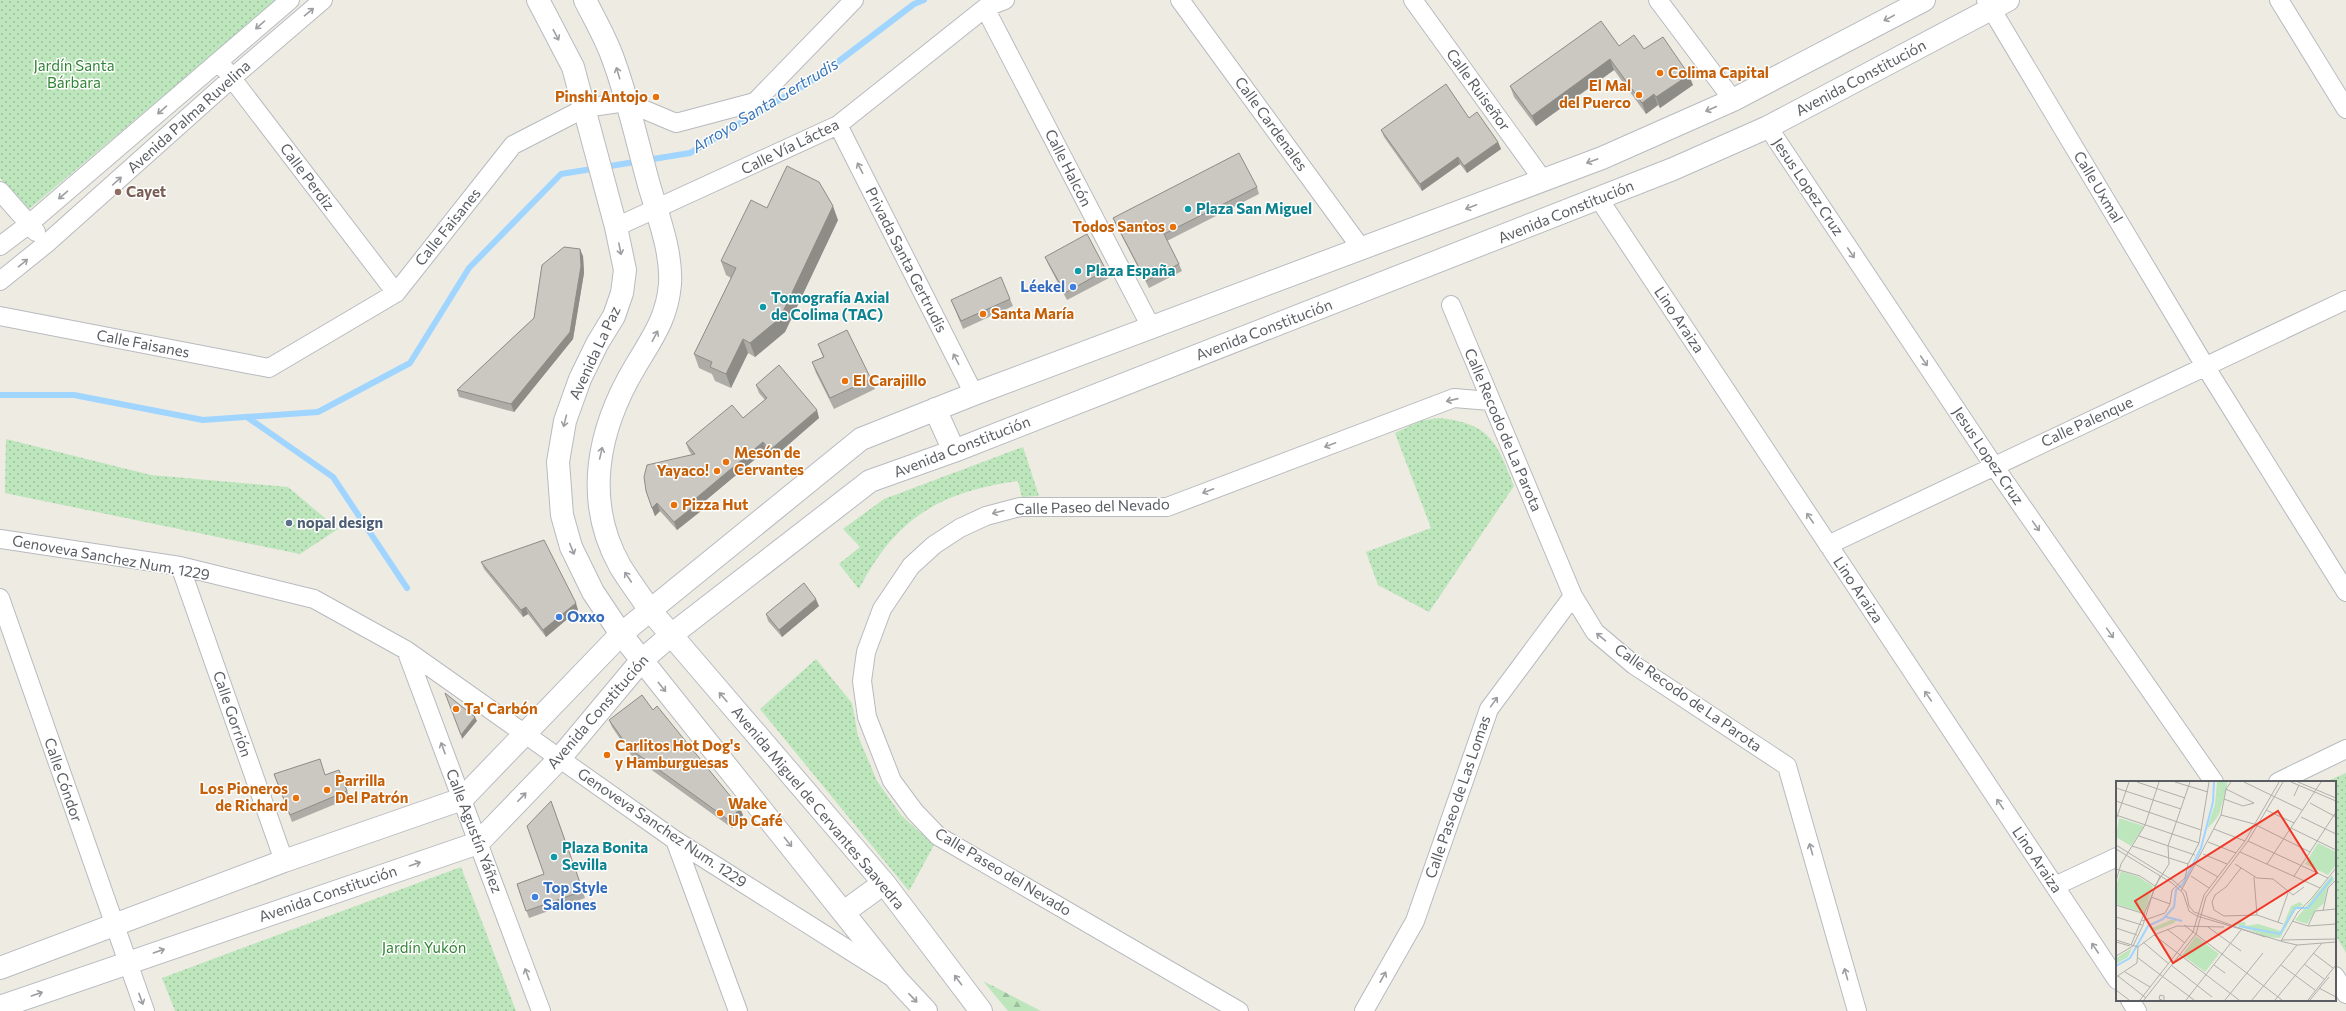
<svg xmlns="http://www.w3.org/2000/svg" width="2346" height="1011" font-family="Commissioner,sans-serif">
  <defs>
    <pattern id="forest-firs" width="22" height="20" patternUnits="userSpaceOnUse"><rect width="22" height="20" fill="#bde6bd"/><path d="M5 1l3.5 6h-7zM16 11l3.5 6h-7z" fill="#9dbe9d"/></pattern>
    <pattern id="park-dots" width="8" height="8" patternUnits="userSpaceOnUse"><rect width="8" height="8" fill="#bde6bd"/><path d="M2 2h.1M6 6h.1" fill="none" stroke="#9dbe9d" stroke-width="1.8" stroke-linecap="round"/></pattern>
  </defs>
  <rect width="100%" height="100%" fill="#eeebe2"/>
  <path fill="url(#forest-firs)" d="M983,981L1041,1011H1008Z"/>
  <path fill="url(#park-dots)" d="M0,0H277L28,210L0,178Z
    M1438,418C1490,423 1497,442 1514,486L1429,612L1378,585L1366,552L1431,528L1395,433L1420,421Z
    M6,439L151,475L288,487L338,529L300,554L5,493Z
    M1023,447L1039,496L1022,497L1018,481C939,492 896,518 859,589L839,564L860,547L843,529L884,499Z
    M816,659L852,703L858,736L877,781L901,815L934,845L909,891L760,709Z
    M2346,773V953L2335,934V782H2325Z
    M461,867L516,1011H175L162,978Z"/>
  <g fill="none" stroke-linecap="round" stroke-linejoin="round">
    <path stroke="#a0d5ff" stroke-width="6" d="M0,395H74L203,420L318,412L410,363L469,268L561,174L690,153L818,77L914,4L924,0
      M247,417L333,477L407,588"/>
    <defs>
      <path id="street" d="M1180,0L1361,248
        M1413,0L1543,180
        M1658,0L1733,100
        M1986,0L2205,366L2346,592
        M2279,0L2346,109
        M985,8L1151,327
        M224,68L396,293
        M838,125L974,394
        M1768,127L1994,466L2214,782
        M0,191L36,232
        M1599,199L2117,980
        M616,227L838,125L985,8L1005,0
        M0,246L29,224L290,0
        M0,281L46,244L232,78L323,0
        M1451,305L1573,596L1595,632L1634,665L1787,766L1857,1011
        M0,316L269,368L396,293L513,145L585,108L626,102L676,123L755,102L854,0
        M0,539L180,566L314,599L406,650L675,840L890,976
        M1828,545L2346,300
        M180,566L284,861
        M0,598L145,1011
        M406,650L541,1011
        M2278,782L2346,749
        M675,840L738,1011
        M2055,886L2117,857
        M2335,976L2346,994
        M2130,1000L2137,1011
        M1239,1011L938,836L915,812L892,781L867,717L862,681L866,652L882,609L911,566L934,545L960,528L986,516L1020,507H1167L1454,398L1490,401
        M1364,1011L1415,921L1489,709L1573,596"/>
      <path id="secondary" d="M538,0L573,67L616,227L625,270L622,293L614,316L597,344L580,379L565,421L558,462L562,515L571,547L593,592L621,634L898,981L926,1011
        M585,0C594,18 605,37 612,56C628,98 637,142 649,185C658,216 672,252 670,284C667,319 652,338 635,367C598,429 583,500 620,566C629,581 640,595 649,609L884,883L981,1011
        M935,409L954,451
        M844,912L884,883
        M0,968L284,861L462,799L621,634L861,439L974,394L1602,158L1733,100L1924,0
        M0,1007L478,843L560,758L641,661L670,636L870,481L954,451L1673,169L1768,127L2008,0"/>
    </defs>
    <use href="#street" stroke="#b7babf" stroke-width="20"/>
    <use href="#secondary" stroke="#b7bbc1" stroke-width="24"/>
    <use href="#street" stroke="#fff" stroke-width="18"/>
    <use href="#secondary" stroke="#fff" stroke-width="22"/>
  </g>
  <path fill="#aeaca6" d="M1644,49L1693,85L1660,108L1658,105L1646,114L1614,70L1536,126L1514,97L1510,86Z
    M1469,118L1498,142L1501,149L1467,173L1460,164L1422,191L1384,137L1381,130Z
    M1257,187L1259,194L1167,241L1179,264L1182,271L1149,288L1116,225L1113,218Z
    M767,208L838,220L785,332L755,357L748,353L731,388L715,381L712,374L699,368L694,354L731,278L726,275L721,261Z
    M583,256L584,273L573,339L514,412L459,397L457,390L534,318Z
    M1045,257L1106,270L1109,278L1067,300L1048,264Z
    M1010,299L1013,306L963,329L951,300Z
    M818,344L871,379L875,389L834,409L816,373L812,362L823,357Z
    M756,385L819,418L773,458L766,450L699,506L701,511L677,530L660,511L655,516L646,491L692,455L689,451L686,443L743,418L765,400L759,393Z
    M481,562L578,610L546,637L528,614L523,617L484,569Z
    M819,606L782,637L768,621L766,614Z
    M653,710L743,815L732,828L631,755L612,727L609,720Z
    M339,770L350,798L292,822L274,774L325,775Z
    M551,801L585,898L529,918L517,884L544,874Z"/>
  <path fill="#8d8c87" d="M1610,59L1614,70L1536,126L1532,116Z
    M1689,75L1693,85L1660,108L1656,97Z
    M1654,94L1658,105L1646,114L1642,103Z
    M1498,142L1501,149L1467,173L1464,166Z
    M1458,157L1460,164L1422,191L1420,184Z
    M833,206L838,220L785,332L755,357L750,343Z
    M580,249L583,256L584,273L573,339L514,412L511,404Z
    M743,339L748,353L731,388L726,374Z
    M817,410L819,418L773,458L770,450Z
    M763,442L766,450L699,506L701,511L677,530L674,522L695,499Z
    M657,503L660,511L655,516L652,508Z
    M816,599L819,606L782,637L779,630Z
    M576,603L578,610L546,637L543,630Z
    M526,607L528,614L523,617L521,610Z
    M475,717L477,721L462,739L461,735Z
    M740,808L743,815L732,828L730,821Z"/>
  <path fill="#cac8c1" stroke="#8d8c87" d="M1601,21L1619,46L1634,35L1644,49L1663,37L1689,75L1656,97L1654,94L1642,103L1610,59L1532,116L1510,86Z
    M1446,84L1469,118L1477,112L1498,142L1464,166L1458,157L1420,184L1381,130Z
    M1239,153L1257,187L1164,234L1179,264L1146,281L1113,218Z
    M787,166L819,182L833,206L780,318L750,343L743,339L726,374L710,367L712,362L694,354L736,268L721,261L751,200L767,208Z
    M1087,234L1106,270L1065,293L1045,257Z
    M564,247L580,249L581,266L570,332L511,404L457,390L534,318L542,265Z
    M1001,277L1010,299L961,321L951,300Z
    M847,330L871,379L830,398L812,362L824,357L818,344Z
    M779,365L817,410L770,450L763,442L695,499L698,503L674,522L657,503L652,508L646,491L644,477L647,465L695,454L686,443L732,405L743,418L767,398L756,385Z
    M544,540L576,603L543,630L526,607L521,610L481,562Z
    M804,583L816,599L779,630L766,614Z
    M445,693L475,717L461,735Z
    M642,695L653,710L657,706L740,808L730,821L629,748L609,720Z
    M320,759L325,775L339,770L347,791L290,815L274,774Z
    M551,801L583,891L526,911L517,884L544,874L527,826Z"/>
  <defs><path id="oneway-shaft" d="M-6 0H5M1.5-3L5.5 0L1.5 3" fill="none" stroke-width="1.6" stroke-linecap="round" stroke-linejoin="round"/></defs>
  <g stroke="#9c9ea1">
    <use href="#oneway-shaft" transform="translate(309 12) rotate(-40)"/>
    <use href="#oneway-shaft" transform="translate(1889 18) rotate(152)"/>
    <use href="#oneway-shaft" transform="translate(260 25) rotate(139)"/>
    <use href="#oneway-shaft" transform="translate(556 35) rotate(62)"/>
    <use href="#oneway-shaft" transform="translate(618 73) rotate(-107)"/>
    <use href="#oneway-shaft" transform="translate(1711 109) rotate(156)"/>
    <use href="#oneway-shaft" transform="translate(162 110) rotate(139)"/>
    <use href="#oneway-shaft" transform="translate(1592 161) rotate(160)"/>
    <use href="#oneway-shaft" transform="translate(860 168) rotate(-117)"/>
    <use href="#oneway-shaft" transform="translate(117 181) rotate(-42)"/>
    <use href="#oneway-shaft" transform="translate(63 195) rotate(139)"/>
    <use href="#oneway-shaft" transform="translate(1471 207) rotate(159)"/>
    <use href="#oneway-shaft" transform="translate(620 249) rotate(79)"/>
    <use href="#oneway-shaft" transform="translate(1851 253) rotate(56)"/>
    <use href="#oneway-shaft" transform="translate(23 263) rotate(-39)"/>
    <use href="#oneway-shaft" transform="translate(655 336) rotate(-62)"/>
    <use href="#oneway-shaft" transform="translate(956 359) rotate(-117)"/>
    <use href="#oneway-shaft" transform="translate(1924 361) rotate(56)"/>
    <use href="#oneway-shaft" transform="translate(1452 400) rotate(167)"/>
    <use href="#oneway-shaft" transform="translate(565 421) rotate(104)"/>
    <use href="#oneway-shaft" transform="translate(1330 445) rotate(159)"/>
    <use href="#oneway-shaft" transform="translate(601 453) rotate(-77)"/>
    <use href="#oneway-shaft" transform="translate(1208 491) rotate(159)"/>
    <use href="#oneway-shaft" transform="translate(998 512) rotate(165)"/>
    <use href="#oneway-shaft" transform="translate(1810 518) rotate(-124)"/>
    <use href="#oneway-shaft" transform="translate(2036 526) rotate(55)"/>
    <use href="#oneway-shaft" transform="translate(572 549) rotate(68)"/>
    <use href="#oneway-shaft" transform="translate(628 577) rotate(-124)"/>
    <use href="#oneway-shaft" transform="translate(2110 633) rotate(55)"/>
    <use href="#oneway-shaft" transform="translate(1601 637) rotate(-140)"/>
    <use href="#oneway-shaft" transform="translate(662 687) rotate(51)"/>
    <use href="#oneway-shaft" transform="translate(1928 696) rotate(-124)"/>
    <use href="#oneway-shaft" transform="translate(723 697) rotate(-131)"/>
    <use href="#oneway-shaft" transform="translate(1494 702) rotate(-54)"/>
    <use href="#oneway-shaft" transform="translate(443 748) rotate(-110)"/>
    <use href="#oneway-shaft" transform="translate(522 797) rotate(-46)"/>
    <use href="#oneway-shaft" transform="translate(2000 804) rotate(-124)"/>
    <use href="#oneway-shaft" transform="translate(788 842) rotate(51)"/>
    <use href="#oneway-shaft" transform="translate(1811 849) rotate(-106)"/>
    <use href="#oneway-shaft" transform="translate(415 864) rotate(-19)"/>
    <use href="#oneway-shaft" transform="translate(2095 948) rotate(-124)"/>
    <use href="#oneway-shaft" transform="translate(159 951) rotate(-19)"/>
    <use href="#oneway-shaft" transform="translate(527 974) rotate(-110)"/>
    <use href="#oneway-shaft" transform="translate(1846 974) rotate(-106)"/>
    <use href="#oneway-shaft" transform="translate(1383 977) rotate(-61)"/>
    <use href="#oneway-shaft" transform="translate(958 980) rotate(-127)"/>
    <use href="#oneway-shaft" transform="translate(37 994) rotate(-19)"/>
    <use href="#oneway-shaft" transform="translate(913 998) rotate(47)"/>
    <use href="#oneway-shaft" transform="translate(141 999) rotate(70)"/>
  </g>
  <g fill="#e8710a" stroke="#fff" stroke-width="1.5">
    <circle cx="1660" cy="73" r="4"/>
    <circle cx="1639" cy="95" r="4"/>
    <circle cx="656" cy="97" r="4"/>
    <circle cx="1173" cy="227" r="4"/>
    <circle cx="983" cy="314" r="4"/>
    <circle cx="845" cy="381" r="4"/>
    <circle cx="726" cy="462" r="4"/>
    <circle cx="717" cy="471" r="4"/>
    <circle cx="674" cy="505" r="4"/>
    <circle cx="456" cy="709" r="4"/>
    <circle cx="607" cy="755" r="4"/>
    <circle cx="327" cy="790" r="4"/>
    <circle cx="296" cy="798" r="4"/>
    <circle cx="720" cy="813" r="4"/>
  </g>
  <circle fill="#8d6e63" stroke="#fff" stroke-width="1.5" cx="118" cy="192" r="4"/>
  <g fill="#0f9aa8" stroke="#fff" stroke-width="1.5">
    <circle cx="1188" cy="209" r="4"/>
    <circle cx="1078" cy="271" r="4"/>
    <circle cx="763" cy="307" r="4"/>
    <circle cx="554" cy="857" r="4"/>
  </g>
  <g fill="#3f7fe0" stroke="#fff" stroke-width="1.5">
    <circle cx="1073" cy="287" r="4"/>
    <circle cx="559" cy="617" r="4"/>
    <circle cx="535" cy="897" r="4"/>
  </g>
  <circle fill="#5c6f8a" stroke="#fff" stroke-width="1.5" cx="289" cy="523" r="4"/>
  <g text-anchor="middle" stroke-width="3" stroke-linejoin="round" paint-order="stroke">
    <g font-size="15" fill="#318435" stroke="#fff">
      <text x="74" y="71">Jardín Santa<tspan x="74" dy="17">Bárbara</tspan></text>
      <text x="424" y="953">Jardín Yukón</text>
    </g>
    <g font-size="15" font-weight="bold" fill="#c56008" stroke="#fff" text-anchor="start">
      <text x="1668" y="78">Colima Capital</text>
      <text x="1631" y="91" text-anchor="end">El Mal<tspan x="1631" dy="17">del Puerco</tspan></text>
      <text x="648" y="102" text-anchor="end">Pinshi Antojo</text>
      <text x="1165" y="232" text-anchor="end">Todos Santos</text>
      <text x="991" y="319">Santa María</text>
      <text x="853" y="386">El Carajillo</text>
      <text x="734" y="458">Mesón de<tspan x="734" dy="17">Cervantes</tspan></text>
      <text x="709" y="476" text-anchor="end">Yayaco!</text>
      <text x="682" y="510">Pizza Hut</text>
      <text x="464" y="714">Ta' Carbón</text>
      <text x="615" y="751">Carlitos Hot Dog's<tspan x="615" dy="17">y Hamburguesas</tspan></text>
      <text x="335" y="786">Parrilla<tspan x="335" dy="17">Del Patrón</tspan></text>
      <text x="288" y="794" text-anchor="end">Los Pioneros<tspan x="288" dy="17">de Richard</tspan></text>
      <text x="728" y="809">Wake<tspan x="728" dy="17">Up Café</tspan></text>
    </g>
    <g font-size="15" fill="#5a5e63" stroke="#fff">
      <text transform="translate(1861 78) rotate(-28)" y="5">Avenida Constitución</text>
      <text transform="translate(1478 90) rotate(54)" y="5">Calle Ruiseñor</text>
      <text transform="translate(189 117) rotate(-42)" y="5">Avenida Palma Ruvelina</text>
      <text transform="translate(1271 124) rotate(54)" y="5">Calle Cardenales</text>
      <text transform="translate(790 147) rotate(-26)" y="5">Calle Vía Láctea</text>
      <text transform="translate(1068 168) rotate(63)" y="5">Calle Halcón</text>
      <text transform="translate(307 177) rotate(53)" y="5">Calle Perdiz</text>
      <text transform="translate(1808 187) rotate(56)" y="5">Jesus Lopez Cruz</text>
      <text transform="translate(2098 187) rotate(59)" y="5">Calle Uxmal</text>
      <text transform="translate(1566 212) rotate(-22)" y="5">Avenida Constitución</text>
      <text transform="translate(448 227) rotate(-51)" y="5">Calle Faisanes</text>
      <text transform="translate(906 260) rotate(63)" y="5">Privada Santa Gertrudis</text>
      <text transform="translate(1679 320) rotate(56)" y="5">Lino Araiza</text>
      <text transform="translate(1264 330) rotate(-21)" y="5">Avenida Constitución</text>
      <text transform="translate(143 344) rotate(11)" y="5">Calle Faisanes</text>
      <text transform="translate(595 353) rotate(-65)" y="5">Avenida La Paz</text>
      <text transform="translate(2087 422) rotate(-25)" y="5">Calle Palenque</text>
      <text transform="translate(1503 430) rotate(67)" y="5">Calle Recodo de La Parota</text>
      <text transform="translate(962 447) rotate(-21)" y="5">Avenida Constitución</text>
      <text transform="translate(1988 456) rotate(56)" y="5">Jesus Lopez Cruz</text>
      <text transform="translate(1092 507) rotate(-2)" y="5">Calle Paseo del Nevado</text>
      <text transform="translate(111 558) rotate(10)" y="5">Genoveva Sanchez Num. 1229</text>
      <text transform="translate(1858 590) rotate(56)" y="5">Lino Araiza</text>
      <text transform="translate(1688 698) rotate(35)" y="5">Calle Recodo de La Parota</text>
      <text transform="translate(598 712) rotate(-49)" y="5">Avenida Constitución</text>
      <text transform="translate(232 714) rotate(71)" y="5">Calle Gorrión</text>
      <text transform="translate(63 780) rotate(71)" y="5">Calle Cóndor</text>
      <text transform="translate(1458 797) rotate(-71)" y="5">Calle Paseo de Las Lomas</text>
      <text transform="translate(818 808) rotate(50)" y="5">Avenida Miguel de Cervantes Saavedra</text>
      <text transform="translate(662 828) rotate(34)" y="5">Genoveva Sanchez Num. 1229</text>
      <text transform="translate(474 831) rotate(69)" y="5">Calle Agustín Yáñez</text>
      <text transform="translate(2037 860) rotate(56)" y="5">Lino Araiza</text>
      <text transform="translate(1003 872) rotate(31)" y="5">Calle Paseo del Nevado</text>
      <text transform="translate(328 894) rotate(-19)" y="5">Avenida Constitución</text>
    </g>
    <g font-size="15" font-weight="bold" fill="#785e54" stroke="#fff" text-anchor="start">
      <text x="126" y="197">Cayet</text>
    </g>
    <g font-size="15" font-weight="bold" fill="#0d838f" stroke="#fff" text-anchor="start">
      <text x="1196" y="214">Plaza San Miguel</text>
      <text x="1086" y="276">Plaza España</text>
      <text x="771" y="303">Tomografía Axial<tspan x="771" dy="17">de Colima (TAC)</tspan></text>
      <text x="562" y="853">Plaza Bonita<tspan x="562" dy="17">Sevilla</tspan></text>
    </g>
    <g font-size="15" font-weight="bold" fill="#366cbe" stroke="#fff" text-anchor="start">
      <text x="1065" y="292" text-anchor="end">Léekel</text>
      <text x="567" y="622">Oxxo</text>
      <text x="543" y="893">Top Style<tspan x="543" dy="17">Salones</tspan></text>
    </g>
    <g font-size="15" font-weight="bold" fill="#4e5e75" stroke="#fff" text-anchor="start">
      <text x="297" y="528">nopal design</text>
    </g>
    <g font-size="16" font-style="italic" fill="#3a75b5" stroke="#fff">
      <text transform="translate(765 105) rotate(-31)" y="6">Arroyo Santa Gertrudis</text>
    </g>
  </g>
  <g transform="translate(2116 781)">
    <rect width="220" height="220" fill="#eeebe2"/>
    <path d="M112,1L103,33L100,38L104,5H109Z" fill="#bde6bd"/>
    <path d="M101,1H111L109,5H104L100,38L91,48L99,23ZM184,121L187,124L180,128L164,157L151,156L116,142L129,141L130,145L142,143L165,150L175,125Z" fill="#bde6bd"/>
    <path d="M3,37L28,45L15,65L0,56ZM202,62L220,71V84L212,94L189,83ZM5,90L23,96L37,105L28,132L0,123V105ZM216,94L218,99L211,107L208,122L199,130L191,143L179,139ZM55,139H60L58,142L38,150L36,147ZM80,155L103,173L89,191L66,174ZM16,167L12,176L0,183V177Z" fill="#bde6bd"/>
    <path fill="none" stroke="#a0d5ff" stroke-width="2" d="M50,136L66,140M123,145L164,153L179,127H192L216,97M0,185L14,177L32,145L47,138L58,126L60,109L67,103L85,67L97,21L98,1"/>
    <path fill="none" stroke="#afafab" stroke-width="1" d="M21,1L69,17M59,1L92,11M128,1L186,29M175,1L220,20M182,1L220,17M0,7L65,28M110,8L138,22M178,15L183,4M108,18L127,25L138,22M0,20L85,49M194,22L220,36M150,29L178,42M0,34L83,62M105,34L138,43L194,71L178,95M185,36L220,53M0,39L13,1M175,47L220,69M98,48L129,60M23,55L79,74M132,60L212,97M92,61L120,72M0,64L58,100L70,111L73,125L78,131L149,156M16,65L72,83M0,68L56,102L67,112L73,130L81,135L168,161L181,164L220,161M124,71L204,107M194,71L220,31M87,73L111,83M79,83L102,96M119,83L141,97L157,98L177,114L188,106M151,83L205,1M125,87L110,106L99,114L96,121L98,129L108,135L141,134L167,143M0,88L24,95L39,105M75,95L93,107M138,96L141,134M0,100L5,83L29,44L43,1M65,110L105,34L110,8L115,1M35,116L54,123M0,124L29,133M207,130L212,107L220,99M0,136L26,144M26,140L49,132L54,123L56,109L69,97L72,83L83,62L93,1M176,140L192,145L220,143M162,141L172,112M68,144L166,219M192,145L199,130L220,128M92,146L125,170M0,147L21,154M51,148L69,162M38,154L123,219M0,159L22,166M165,159L220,158M165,160L182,131L196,117L220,87M0,161L14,165M27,161L53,183M15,164L44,95M22,166L38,154L61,145L108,146M197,172L217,187M0,175L17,165L27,144L39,105L53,83L52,65L74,1M22,177L78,219M188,183L208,198M55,184L96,216M98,184L109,192M165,184L199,209M9,191L34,206M2,195L30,217M0,196L21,182L22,166M203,207L220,216M0,209L13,219M24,219L77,151L88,114L129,60L163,1M28,219L80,153L90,116L132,60L167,1M46,219L43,218L44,214L48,215V219M70,219L125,149M109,219L147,172M136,219L181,164M159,219L206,162M192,219L220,184M194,219L213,196"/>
    <path fill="#ef3726" fill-opacity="0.15" stroke="#ef3726" stroke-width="2" d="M162,30L201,92L57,182L19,120Z"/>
    <rect width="220" height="220" fill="none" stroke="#5a5e63" stroke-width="2"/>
  </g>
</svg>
